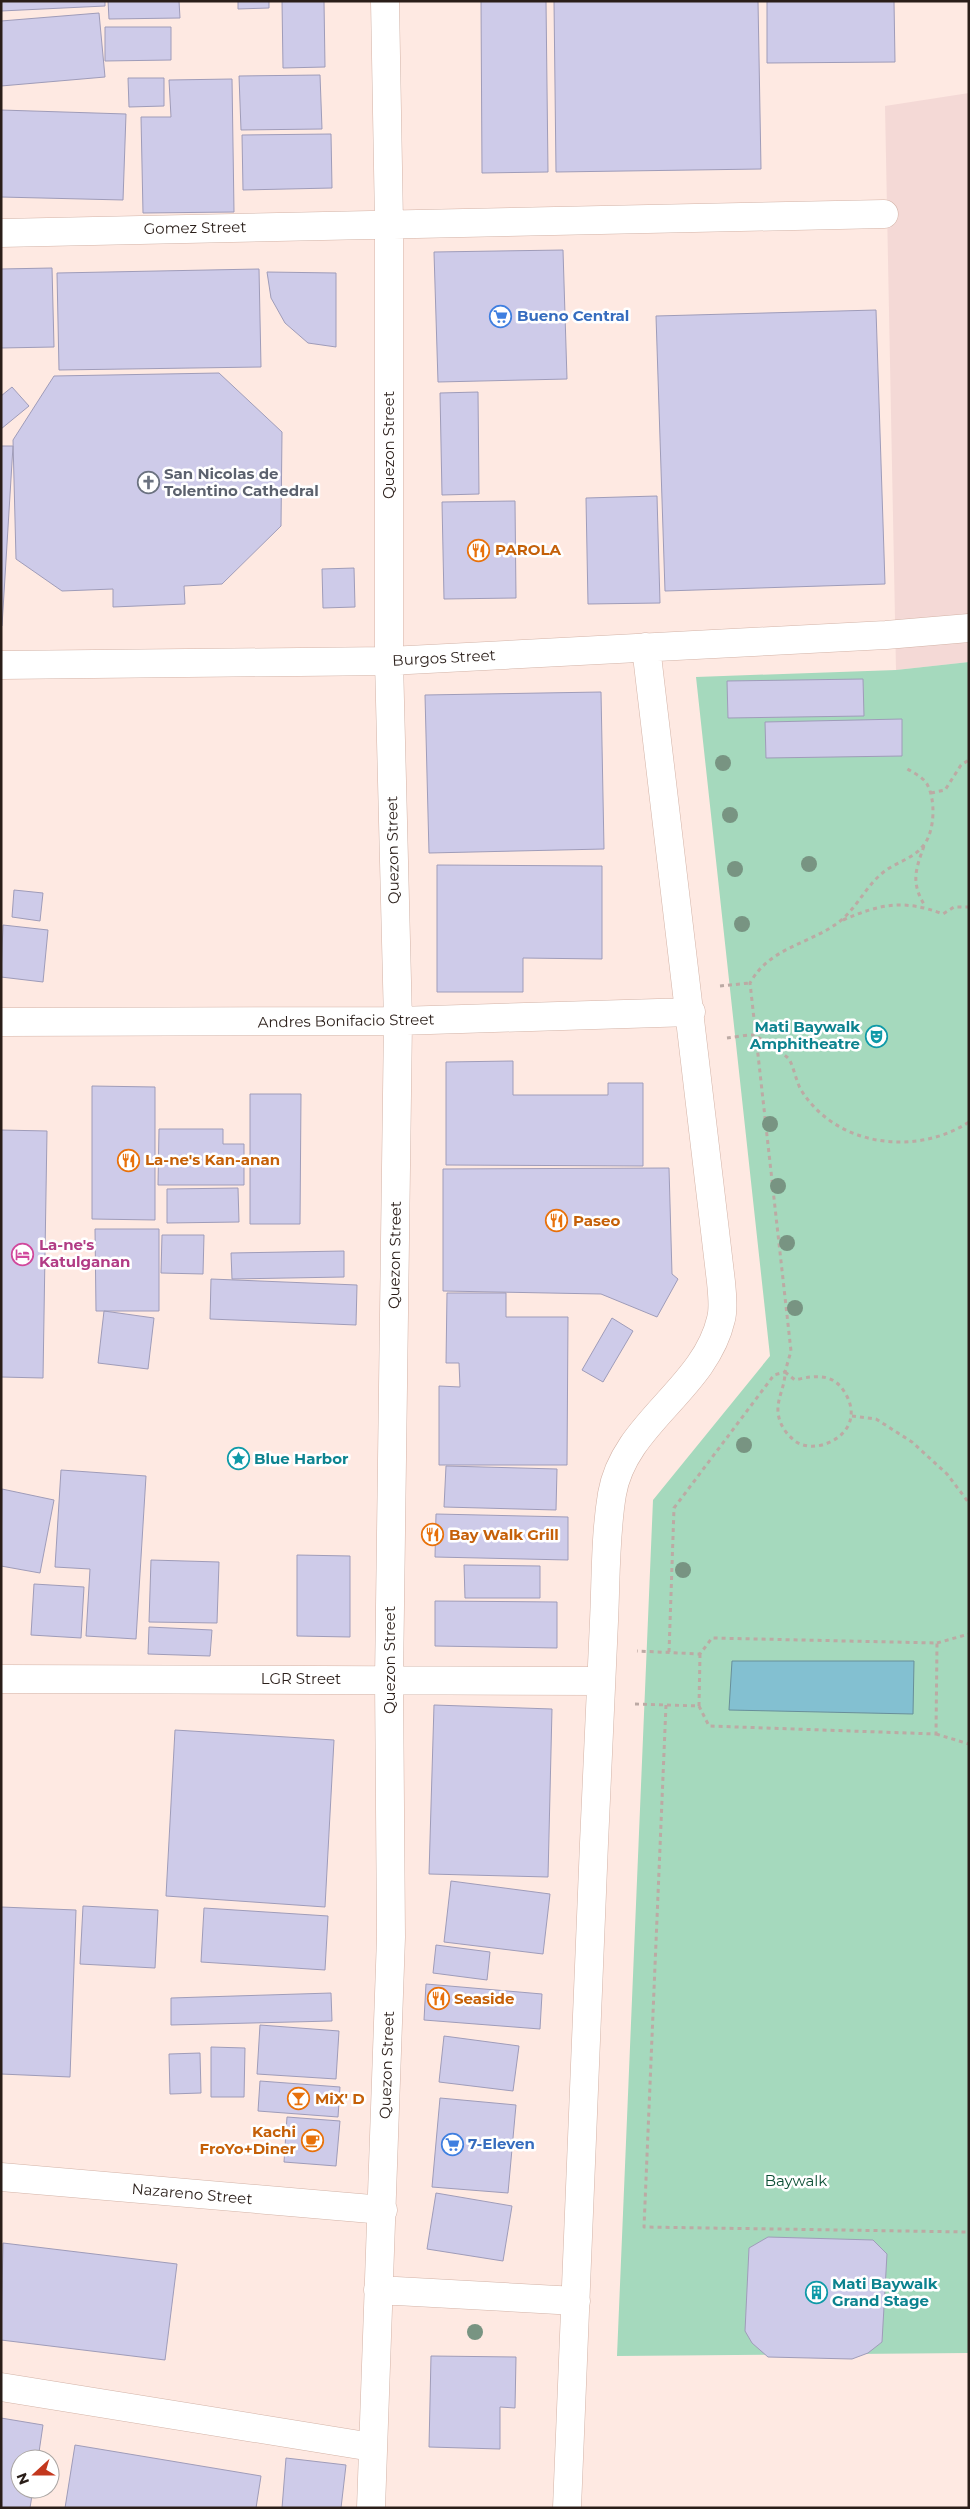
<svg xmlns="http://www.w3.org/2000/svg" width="970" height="2509" font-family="Montserrat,sans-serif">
  <rect width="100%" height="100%" fill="#fee9e2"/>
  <path fill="#f4d9d6" d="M969,93V662L896,670L885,106Z"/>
  <path fill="#a5d9bd" d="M969,662V2353L617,2356L653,1500L770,1356L696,677L896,670Z"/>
  <path fill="#83c0d1" stroke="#688f9a" d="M732,1661H914L913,1714L729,1710Z"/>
  <path fill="#cecbe9" stroke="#9f9cb9" d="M1,1H105V6L1,11Z
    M108,1H179L180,18L109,19Z
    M238,1H269V8L238,9Z
    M282,1H324L325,67L283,68Z
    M481,1H546L548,172L482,173Z
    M554,1H758L761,169L556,172Z
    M767,1H894L895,62L767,63Z
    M99,13L105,77L1,86V21Z
    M105,27H171V60L105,61Z
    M320,75L322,129L241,130L239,76Z
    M128,78H164V106L129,107Z
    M232,79L234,212L143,213L141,117H171L169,80Z
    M1,110L126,114L123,200L1,197Z
    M331,134L332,188L243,190L242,135Z
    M563,250L567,379L438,382L434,252Z
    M52,268L54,347L1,348V269Z
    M259,269L261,367L59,370L57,273Z
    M267,272L336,273V347L308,343L285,323L271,298Z
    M876,310L885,584L665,591L656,316Z
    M219,373L282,432L281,526L222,584L184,586L185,604L113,607V589L62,591L16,559L13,440L54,376Z
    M12,387L29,406L1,429V396Z
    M478,392L479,494L442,495L440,393Z
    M1,446H13L2,626H1Z
    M657,496L660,603L588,604L586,498Z
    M515,501L516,598L444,599L442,502Z
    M354,568L355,607L323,608L322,569Z
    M863,679L864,716L728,718L727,681Z
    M601,692L604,849L429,853L425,695Z
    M902,719V756L766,758L765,722Z
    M437,865L602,866V959L523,958V992H437Z
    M14,890L43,893L40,921L12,917Z
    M3,925L48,930L43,982L1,977Z
    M513,1061V1095H608V1083H643V1166L446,1165V1062Z
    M92,1086L155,1087V1220L92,1219Z
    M250,1094H301L300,1224H250Z
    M159,1129H223V1144H244V1185H158Z
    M1,1130L47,1131L43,1378L1,1377Z
    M669,1168L672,1274L678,1279L657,1317L601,1294L443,1291V1169Z
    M238,1188L239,1222L167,1223V1189Z
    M95,1229H159V1311H96Z
    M162,1235H204L203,1274L161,1273Z
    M344,1251V1277L232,1279L231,1253Z
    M211,1279L357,1285L356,1325L210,1319Z
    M447,1293H506V1317H568L567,1465H439V1386L460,1387L459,1363H446Z
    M104,1311L154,1318L148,1369L98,1363Z
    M612,1318L633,1331L603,1382L582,1370Z
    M446,1466L557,1469L556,1510L444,1507Z
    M61,1470L146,1476L136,1639L86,1636L90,1569L55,1567Z
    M2,1489L54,1500L40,1573L1,1566Z
    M436,1514L568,1517V1560L435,1557Z
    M297,1555L350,1556V1637L297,1636Z
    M151,1560L219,1562L217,1623L149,1622Z
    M464,1565L540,1566V1598H465Z
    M34,1584L84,1587L81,1638L31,1635Z
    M435,1601L557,1602V1648L435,1646Z
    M149,1627L212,1630L210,1656L148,1654Z
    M434,1705L552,1709L548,1877L429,1874Z
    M175,1730L334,1740L325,1907L166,1896Z
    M451,1881L550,1894L543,1954L444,1942Z
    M83,1906L158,1910L155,1968L80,1964Z
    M1,1907L76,1910L70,2077L1,2074Z
    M204,1908L328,1916L325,1970L201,1962Z
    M436,1945L490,1952L487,1980L433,1973Z
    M426,1984L542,1994L540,2029L424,2020Z
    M331,1993L332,2021L171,2025V1998Z
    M260,2025L339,2031L336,2079L257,2074Z
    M444,2036L519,2046L513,2091L439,2082Z
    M211,2047L245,2048L244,2097H211Z
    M200,2053L201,2093L170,2094L169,2054Z
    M260,2081L340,2087L338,2117L258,2111Z
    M440,2098L516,2105L508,2193L432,2187Z
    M287,2117L340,2121L336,2166L284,2162Z
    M436,2193L512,2206L503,2261L427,2249Z
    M768,2237L873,2240L887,2254L882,2342L868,2353L852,2359L768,2357L752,2343L745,2331L749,2248Z
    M3,2243L177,2264L165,2360L1,2340Z
    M431,2356L516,2357L515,2408L500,2407V2449L429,2447Z
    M1,2418L43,2425L38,2459H20V2489H33L30,2508H1Z
    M75,2445L261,2476L256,2508H65Z
    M286,2458L346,2465L341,2508H282Z"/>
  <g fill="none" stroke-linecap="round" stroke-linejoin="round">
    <defs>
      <path id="minor" d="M1,233L884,214
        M1,665L389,661L886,635L969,628
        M1,1022L398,1021L691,1012
        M1,1679L601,1681
        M1,2177L383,2210
        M378,2290L576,2301
        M1,2387L372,2447
        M371,2508L391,1937L389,1679L398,1021L389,661V223L385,1
        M567,2508C576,2286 585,2064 594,1843C597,1769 600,1695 604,1621C606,1579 605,1536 612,1494C624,1423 705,1389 721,1319C724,1308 722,1293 721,1282L646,647"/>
    </defs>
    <use href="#minor" stroke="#d3b3a7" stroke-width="29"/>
    <path stroke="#bcaaa4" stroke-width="3" stroke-dasharray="4 4" stroke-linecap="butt" d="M931,793L945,790L961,765L969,760
      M924,846C915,871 911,883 925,906
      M843,920C880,904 904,899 943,914L954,907H969
      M720,986L750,983
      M727,1038C735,1037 745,1035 753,1035C758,1036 784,1054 788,1058C794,1065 796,1084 803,1093C839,1147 917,1156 969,1122
      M785,1372L795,1380C815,1375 834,1373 845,1393C849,1399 852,1408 851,1415C850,1439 814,1455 795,1441C786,1434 779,1424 778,1412C777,1398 785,1387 785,1372Z
      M852,1416L876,1419L912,1442L947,1474L969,1503
      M937,1643L969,1634
      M669,1652L674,1508L774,1375L785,1372L791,1351L750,983C770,947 808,945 839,922C858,907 866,885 885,871C897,862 914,858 923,846C935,832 936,800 927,784C923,777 912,772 906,768
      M635,1704L699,1706L709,1726L936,1734L937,1643L712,1638L700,1654L637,1651
      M666,1705L644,2227L969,2232
      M699,1706L700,1654
      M936,1734L969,1744"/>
    <use href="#minor" stroke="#fff" stroke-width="28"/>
  </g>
  <g fill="#789482">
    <circle cx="723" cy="763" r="8"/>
    <circle cx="730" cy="815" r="8"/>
    <circle cx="809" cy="864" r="8"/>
    <circle cx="735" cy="869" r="8"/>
    <circle cx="742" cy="924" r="8"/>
    <circle cx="770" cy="1124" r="8"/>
    <circle cx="778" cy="1186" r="8"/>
    <circle cx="787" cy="1243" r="8"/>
    <circle cx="795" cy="1308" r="8"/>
    <circle cx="744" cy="1445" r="8"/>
    <circle cx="683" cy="1570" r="8"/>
    <circle cx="475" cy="2332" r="8"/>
  </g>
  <defs>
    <symbol id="supermarket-ring" viewBox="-11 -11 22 22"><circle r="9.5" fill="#fff" stroke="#3f7fe0" stroke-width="1.5"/><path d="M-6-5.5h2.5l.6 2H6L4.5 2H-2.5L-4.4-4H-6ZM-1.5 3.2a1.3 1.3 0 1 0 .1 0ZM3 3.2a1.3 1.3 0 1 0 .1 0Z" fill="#3f7fe0"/></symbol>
    <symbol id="church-ring" viewBox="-11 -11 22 22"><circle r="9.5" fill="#fff" stroke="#6b7280" stroke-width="1.5"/><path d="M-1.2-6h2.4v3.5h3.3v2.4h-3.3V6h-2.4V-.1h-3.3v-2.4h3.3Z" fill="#6b7280"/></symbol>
    <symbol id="restaurant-ring" viewBox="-11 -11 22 22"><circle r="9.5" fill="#fff" stroke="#e8710a" stroke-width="1.5"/><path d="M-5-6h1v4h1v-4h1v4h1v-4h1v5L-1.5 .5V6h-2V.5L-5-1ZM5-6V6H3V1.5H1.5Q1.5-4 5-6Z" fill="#e8710a"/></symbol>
    <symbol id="theatre-ring" viewBox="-11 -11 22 22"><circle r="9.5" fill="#fff" stroke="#0f9aa8" stroke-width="1.5"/><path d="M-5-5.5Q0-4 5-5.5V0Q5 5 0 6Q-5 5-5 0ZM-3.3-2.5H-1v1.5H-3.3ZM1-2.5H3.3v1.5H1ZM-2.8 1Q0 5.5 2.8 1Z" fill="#0f9aa8"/></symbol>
    <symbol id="hotel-ring" viewBox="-11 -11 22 22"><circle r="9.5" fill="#fff" stroke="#d1479c" stroke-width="1.5"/><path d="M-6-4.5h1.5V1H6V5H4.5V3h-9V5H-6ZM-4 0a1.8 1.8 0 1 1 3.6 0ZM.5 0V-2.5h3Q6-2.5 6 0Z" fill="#d1479c"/></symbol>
    <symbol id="sight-ring" viewBox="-11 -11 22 22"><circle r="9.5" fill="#fff" stroke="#0f9aa8" stroke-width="1.5"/><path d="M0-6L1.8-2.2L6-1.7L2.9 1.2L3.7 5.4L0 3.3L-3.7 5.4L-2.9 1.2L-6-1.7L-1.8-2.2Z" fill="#0f9aa8"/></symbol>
    <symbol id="bar-ring" viewBox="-11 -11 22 22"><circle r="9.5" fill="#fff" stroke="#e8710a" stroke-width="1.5"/><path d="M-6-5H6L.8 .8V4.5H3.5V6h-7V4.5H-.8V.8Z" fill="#e8710a"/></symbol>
    <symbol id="cafe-ring" viewBox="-11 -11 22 22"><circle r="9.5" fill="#fff" stroke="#e8710a" stroke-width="1.5"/><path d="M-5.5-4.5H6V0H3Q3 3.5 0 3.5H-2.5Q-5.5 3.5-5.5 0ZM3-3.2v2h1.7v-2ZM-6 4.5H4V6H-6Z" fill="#e8710a"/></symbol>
    <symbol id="building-ring" viewBox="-11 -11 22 22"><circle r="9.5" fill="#fff" stroke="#0f9aa8" stroke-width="1.5"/><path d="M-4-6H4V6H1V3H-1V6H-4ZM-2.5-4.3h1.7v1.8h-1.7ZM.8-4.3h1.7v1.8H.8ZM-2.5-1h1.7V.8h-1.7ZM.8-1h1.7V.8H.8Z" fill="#0f9aa8"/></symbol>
  </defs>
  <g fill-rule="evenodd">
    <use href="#supermarket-ring" x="488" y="304" width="25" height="25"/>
    <use href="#church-ring" x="136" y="470" width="25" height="25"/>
    <use href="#restaurant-ring" x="466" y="538" width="25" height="25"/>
    <use href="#theatre-ring" x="864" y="1024" width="25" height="25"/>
    <use href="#restaurant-ring" x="116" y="1148" width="25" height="25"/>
    <use href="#restaurant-ring" x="544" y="1208" width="25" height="25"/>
    <use href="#hotel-ring" x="10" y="1242" width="25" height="25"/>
    <use href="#sight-ring" x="226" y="1446" width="25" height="25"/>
    <use href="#restaurant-ring" x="420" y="1522" width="25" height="25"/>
    <use href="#restaurant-ring" x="426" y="1986" width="25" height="25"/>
    <use href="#bar-ring" x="286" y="2086" width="25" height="25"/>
    <use href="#cafe-ring" x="300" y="2128" width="25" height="25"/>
    <use href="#supermarket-ring" x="440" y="2132" width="25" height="25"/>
    <use href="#building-ring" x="804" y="2280" width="25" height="25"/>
  </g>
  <g text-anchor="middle" stroke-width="5" stroke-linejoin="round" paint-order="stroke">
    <g font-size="15" fill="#2a1e19" stroke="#fff">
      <text transform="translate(195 228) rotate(-1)" y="5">Gomez Street</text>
      <text transform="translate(389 445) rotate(-90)" y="5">Quezon Street</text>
      <text transform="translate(444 658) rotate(-3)" y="5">Burgos Street</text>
      <text transform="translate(393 850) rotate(-91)" y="5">Quezon Street</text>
      <text transform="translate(346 1021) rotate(-1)" y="5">Andres Bonifacio Street</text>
      <text transform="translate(395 1255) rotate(-89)" y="5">Quezon Street</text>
      <text transform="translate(390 1660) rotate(-90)" y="5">Quezon Street</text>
      <text x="301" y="1684">LGR Street</text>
      <text transform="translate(387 2065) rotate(-88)" y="5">Quezon Street</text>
      <text transform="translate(192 2194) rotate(5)" y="5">Nazareno Street</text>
    </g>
    <g font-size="15" font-weight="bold" fill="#366cbe" stroke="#fff" text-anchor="start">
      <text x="517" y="321">Bueno Central</text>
      <text x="468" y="2149">7-Eleven</text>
    </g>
    <g font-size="15" font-weight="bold" fill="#5b616d" stroke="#fff" text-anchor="start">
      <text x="164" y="479">San Nicolas de<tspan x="164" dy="17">Tolentino Cathedral</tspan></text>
    </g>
    <g font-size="15" font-weight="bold" fill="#c56008" stroke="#fff" text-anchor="start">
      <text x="495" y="555">PAROLA</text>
      <text x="145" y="1165">La-ne's Kan-anan</text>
      <text x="573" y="1226">Paseo</text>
      <text x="449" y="1540">Bay Walk Grill</text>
      <text x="454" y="2004">Seaside</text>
      <text x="315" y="2104">MiX' D</text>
      <text x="296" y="2137" text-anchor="end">Kachi<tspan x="296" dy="17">FroYo+Diner</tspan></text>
    </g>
    <g font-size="15" font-weight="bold" fill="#0d838f" stroke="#fff" text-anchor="start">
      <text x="860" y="1032" text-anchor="end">Mati Baywalk<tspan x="860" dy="17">Amphitheatre</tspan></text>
      <text x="254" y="1464">Blue Harbor</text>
      <text x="832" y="2289">Mati Baywalk<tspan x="832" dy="17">Grand Stage</tspan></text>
    </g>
    <g font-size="15" font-weight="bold" fill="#b23c85" stroke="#fff" text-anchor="start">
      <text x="39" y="1250">La-ne's<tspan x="39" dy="17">Katulganan</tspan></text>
    </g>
    <g font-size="15" fill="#0b4e34" stroke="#fff">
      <text x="796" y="2186">Baywalk</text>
    </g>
  </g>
  <rect width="970" height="2509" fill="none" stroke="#2a1e19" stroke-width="5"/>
  <g transform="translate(35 2474) rotate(249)"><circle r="24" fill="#ffffff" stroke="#aaa5a3"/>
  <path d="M0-4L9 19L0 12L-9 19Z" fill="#c3381e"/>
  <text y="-8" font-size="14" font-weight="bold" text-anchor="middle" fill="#2a1e19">N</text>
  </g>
</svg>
